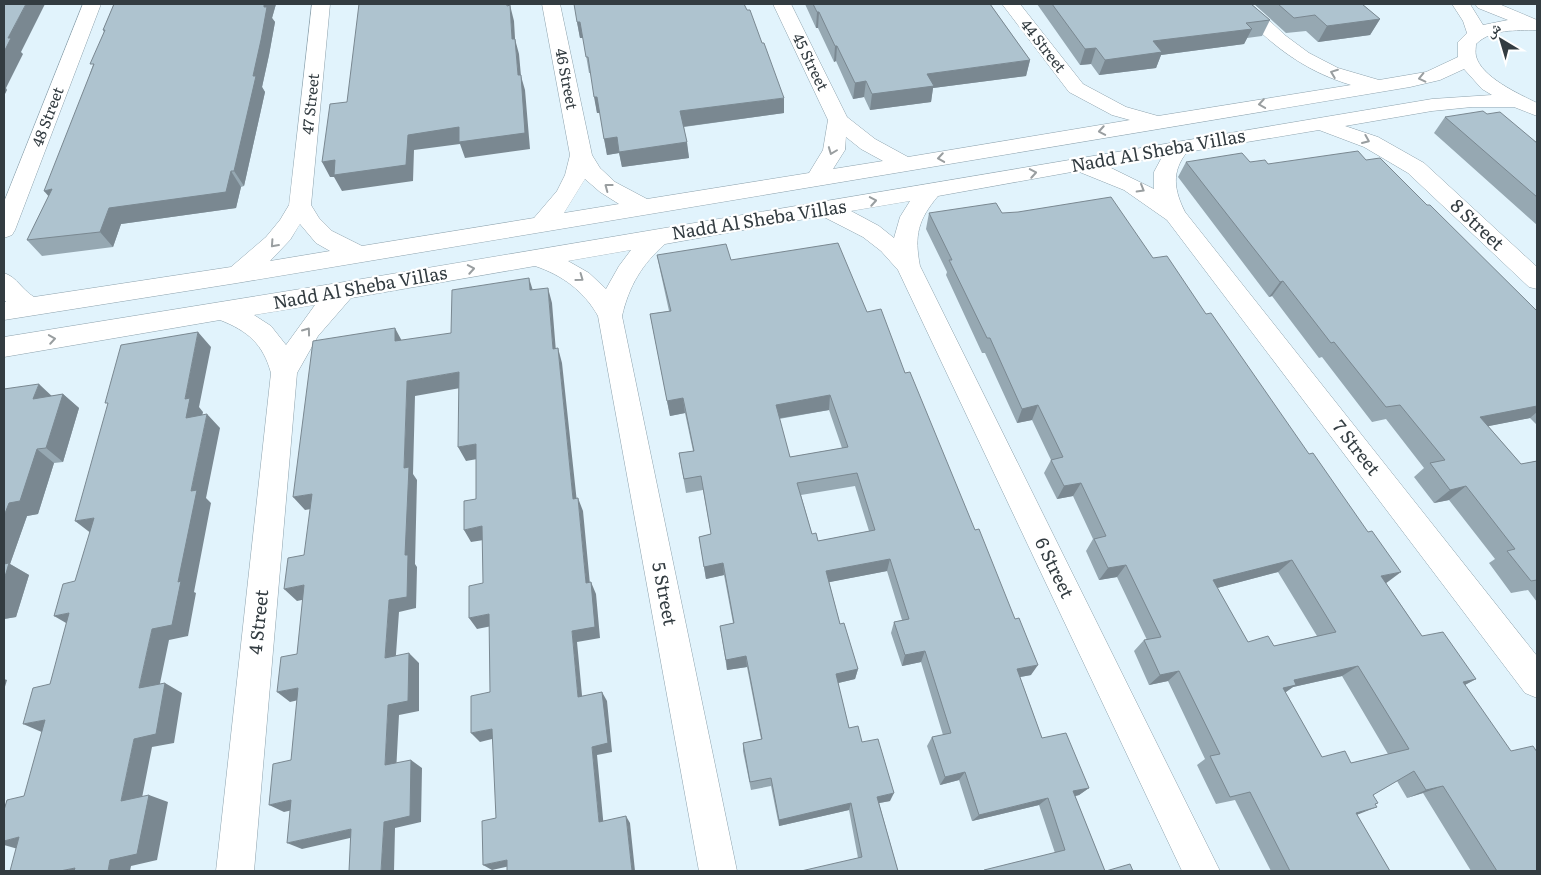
<svg xmlns="http://www.w3.org/2000/svg" width="1541" height="875" font-family="Literata,'Noto Naskh Arabic',serif">
  <rect width="100%" height="100%" fill="#e1f3fc"/>
  <g fill="none" stroke-linecap="round" stroke-linejoin="round">
    <defs>
      <path id="street" d="M83,4H101L15,230L12,235L4,238V202Z
        M312,4H330L311,205L319,218L332,231L362,246L534,218L557,191L565,175L570,155L542,4H560L592,155L600,168L615,182L647,199L809,173L823,150L828,120L773,4H791L847,117L875,139L908,157L1130,120L1112,115L1069,92L1002,4H1020L1083,84L1126,107L1158,116L1351,85C1311,73 1280,52 1251,23C1245,17 1236,11 1232,4H1251L1286,36L1309,53L1338,68L1379,80L1426,72L1458,57V42L1467,33L1463,21L1452,4H1470L1483,25L1508,20L1478,8L1475,4H1499L1537,20V30C1515,31 1493,28 1476,44C1476,47 1475,52 1476,56C1481,77 1519,94 1537,103V116L1514,107H1472L1432,111L1345,126L1378,137L1424,163L1537,267V289L1529,287L1408,173L1364,147L1319,130L1187,152C1171,172 1174,190 1185,212L1537,656V698L1525,693L1167,220L1124,190L1077,171L938,196C918,220 914,235 920,266L1220,871H1182L898,270L881,251L863,237L822,216L665,244C642,264 629,286 622,316L737,871H699L598,316C584,291 562,275 535,266L351,298L318,336L297,373L254,871H216L271,373C263,344 248,331 220,320L4,357V337L344,282L1432,99L1492,95L1482,89L1464,69L1440,80L1410,87L237,283L4,320V302H6L4,299V273C17,277 22,290 34,297L231,267L266,237L280,220L289,205ZM846,137L861,149L883,161L833,169L845,150ZM1162,157L1154,172V189L1107,166ZM585,179L600,192L619,204L564,213ZM910,201L900,217L894,238L879,226L851,211ZM300,224L316,243L330,251L270,261L290,240ZM631,250L619,266L606,289L589,273L568,261ZM315,305L286,345L271,326L254,315Z"/>
    </defs>
    <use href="#street" stroke="#8da2ad" stroke-width="1"/>
    <use href="#street" fill="#fff" fill-rule="evenodd"/>
  </g>
  <path fill="#96a8b2" fill-rule="evenodd" d="M114,4H276L272,18L275,22L269,55L262,87L265,92L244,186L241,187L236,208L121,224L113,247L42,256L27,240L49,196L104,32L103,30Z
    M805,4H990L1030,60L1026,76L933,88L931,102L870,110L864,97L853,99L836,61L834,62L818,28H816Z
    M1037,4H1251L1270,20L1262,36L1247,38L1244,44L1161,55L1156,68L1099,75L1091,64L1080,65Z
    M1254,4H1362L1380,19L1370,35L1318,42L1306,31L1286,33Z
    M577,22L784,113L684,127L689,158L622,167L619,153L607,155L600,113H597L591,73H589L583,38H580Z
    M1487,114L1537,143V225L1434,133L1445,117Z
    M1366,160L1427,205L1537,311V425L1530,418L1488,426L1521,464L1537,461V602L1528,590L1511,593L1489,563L1495,559L1449,500L1434,503L1414,477L1424,468L1386,419L1372,422L1322,357L1319,358L1272,296L1269,297L1178,177L1186,162H1250L1268,164Z
    M929,213H1002L1153,258L1386,583L1422,636L1476,679L1465,685L1537,871H1471L1423,793L1407,798L1397,781L1373,795L1375,804L1357,815L1390,871H1271L1235,800L1216,804L1197,765L1205,759L1168,681L1149,685L1134,651L1144,640H1147L1117,577L1099,580L1086,551L1093,539L1073,496L1057,499L1044,473L1051,460L1032,420L1017,423L985,353H982L946,275L947,272L926,229ZM1278,572L1317,636L1274,646L1248,642L1217,588ZM1342,676L1388,754L1351,763L1322,757L1285,692L1293,687Z
    M657,255L731,260L867,312L905,373L1031,675L1020,677L1042,738L1089,788L1079,795L1075,796L1105,871H983L1055,853L1039,805L972,821L959,780L940,785L927,746L932,737L943,735L921,662L902,666L891,633L894,622L902,620L887,571L829,582L840,624L858,669L855,679L838,683L849,728L862,742L890,801L879,803L898,871L858,858L849,810L779,826L771,786L751,790L743,751V743L761,739L747,667L727,670L720,626L733,623L724,575L706,579L699,537L711,534L703,490L686,493L679,453L693,451L685,413L670,416L650,314L669,311L660,270ZM829,410L842,448L790,457L779,419ZM855,486L869,531L818,541L812,534L801,495Z
    M4,389L52,396L63,394L79,408L63,462L54,463L38,514L27,516L10,564L29,575L16,617L4,619Z"/>
  <path fill="#7a8891" d="M26,4H45L21,52L23,54L6,88L7,90L4,96V52L8,38Z
    M264,4H276L272,18L275,22L269,55L262,87L265,92L244,186L234,171L253,76Z
    M510,5L514,21L516,55L512,39Z
    M817,12H819L818,28H816Z
    M1380,19L1370,35L1318,42L1327,26Z
    M577,22H580L583,38H580Z
    M1252,29L1244,44L1161,55L1156,68L1099,75L1105,60L1153,41Z
    M515,39L519,54L521,76L525,90L530,149L465,158L460,144L414,150L413,181L342,191L334,177H330L322,162L408,135L518,75Z
    M835,46H837L836,61L834,62Z
    M1096,48L1091,64L1080,65L1085,49Z
    M1030,60L1026,76L933,88L931,102L870,110L872,94L927,74Z
    M866,81L864,97L853,99L855,83Z
    M594,97H597L600,113H597Z
    M784,98V113L681,127L680,111Z
    M617,137L619,153L607,155L604,139Z
    M687,142L689,158L622,167L619,152Z
    M231,171L241,187L236,208L121,224L113,247L100,232L109,208Z
    M52,189L57,206L44,191Z
    M529,278L534,294L530,290Z
    M1283,281L1272,296L1269,297L1280,282Z
    M548,288L552,303L557,364L553,349Z
    M395,328L403,343L395,341Z
    M198,332L211,347L199,407L203,412L199,432L186,418L185,399Z
    M558,348L562,363L578,512L573,499Z
    M459,372L466,387L415,396L413,474L417,480L415,564L417,567L416,608L399,612L395,668L385,658L389,600L405,555L404,468L407,381Z
    M39,384L55,399H33Z
    M63,394L79,408L63,462L46,448Z
    M830,395L829,410L775,419L776,405Z
    M683,398L685,413L670,416L667,401Z
    M1038,405L1032,420L1017,423L1022,409Z
    M1537,406V412L1530,418L1464,431L1480,417Z
    M207,414L220,428L206,498L211,503L194,592L196,593L188,636L169,640L157,698L139,688L152,629L178,582L191,491Z
    M476,444L483,458L466,461L458,447Z
    M37,449L54,463L38,514L27,516L10,564L29,575L16,617L4,619V516L9,503Z
    M1081,483L1073,496L1057,499L1064,486Z
    M1466,486L1449,500L1434,503L1450,490Z
    M312,494L323,507L305,510L293,497Z
    M578,498L583,511L591,595L586,583Z
    M94,518L92,534L75,521Z
    M482,526L490,539L471,542L464,530Z
    M890,559L887,571L825,583L826,571Z
    M1292,560L1278,572L1202,592L1213,580Z
    M723,563L724,575L706,579L704,567Z
    M1126,565L1117,577L1099,580L1108,568Z
    M1401,572L1385,584L1381,576Z
    M591,582L596,594L600,638L577,642L583,706L578,697L572,631Z
    M304,585L316,597L297,601L284,589Z
    M69,613L73,627L54,616Z
    M489,614L497,625L477,629L469,618Z
    M925,651L921,662L902,666L905,655Z
    M409,653L419,663V711L399,715L396,773L385,765L388,705Z
    M746,656L747,667L727,670L726,660Z
    M1038,665L1031,675L1010,679L1017,669Z
    M1358,666L1342,676L1293,687L1282,695L1269,698L1294,680Z
    M858,669L855,679L834,684L836,674Z
    M1179,671L1168,681L1149,685L1160,675Z
    M4,679L7,680L4,690Z
    M1476,679L1457,689L1463,682Z
    M165,683L182,693L174,743L152,747L140,808L121,801L134,739Z
    M298,688L311,697L290,702L277,692Z
    M602,692L607,701L612,752L597,755L604,829L599,822L592,747Z
    M45,720L44,733L23,724Z
    M492,729L500,737L480,742L471,733Z
    M411,760L422,768L421,822L395,828L394,871H381L384,822Z
    M965,772L959,780L940,785L945,777Z
    M1443,786L1423,793L1407,798L1426,790Z
    M1089,788L1079,795L1064,799L1073,791Z
    M894,793L890,801L874,804L877,797Z
    M149,795L168,802L157,860L131,866L130,871H108L110,860Z
    M1048,798L1039,805L972,821L979,815Z
    M291,800L306,807L284,812L269,805Z
    M851,803L849,810L779,826V820Z
    M1377,807L1359,814L1338,819L1356,813Z
    M626,816L630,823L635,871H632Z
    M351,829L363,835L302,849L287,843Z
    M19,837L18,849L4,845V841Z
    M507,860L515,865L492,870L483,865Z
    M75,868L88,871H60Z"/>
  <path fill="#aec3cf" stroke="#7a8891" fill-rule="evenodd" d="M4,4H26L8,38H11L4,52Z
    M114,4H264V7H267L261,40L253,76H256L234,171H231L226,192L109,208L100,232L27,240L52,189L44,191L94,64H90L105,30H103Z
    M359,4H507V6L510,5L512,39H515L518,75H521L525,133L459,142V127L408,135L406,165L334,175L335,160L322,162L330,104L347,102Z
    M574,4H744L747,10H750L762,43H764L784,98L680,111L687,142L619,152L617,137L604,139L597,97H594L588,57H586L580,22H577Z
    M813,4H990L1030,60L927,74L934,86L872,94L866,81L855,83L837,46H835L819,12H817Z
    M1052,4H1251L1270,20L1246,23L1252,29L1153,41L1162,52L1105,60L1096,48L1085,49Z
    M1278,4H1362L1380,19L1327,26L1315,15L1294,18Z
    M1483,111L1487,114L1500,112L1537,143V197L1445,117Z
    M1358,151L1366,160L1380,158L1427,205H1430L1537,311V406L1480,417L1521,464L1537,461V580L1531,581L1507,551L1515,549L1466,486L1450,490L1430,463L1445,460L1400,405L1386,407L1334,342L1331,343L1283,281L1280,282L1186,162L1242,153L1250,162L1265,160L1268,164Z
    M1111,197L1153,258L1167,256L1206,314L1211,313L1309,454L1313,453L1368,532L1372,531L1401,572L1381,576L1422,636L1443,632L1476,679L1463,682L1511,751L1533,746L1537,752V871H1497L1443,786L1426,790L1414,771L1373,795L1378,803L1375,804L1377,807L1356,813L1390,871H1290L1250,792L1230,797L1210,756L1220,754L1179,671L1160,675L1144,640L1161,637L1126,565L1108,568L1094,539L1106,536L1081,483L1064,486L1051,460L1063,457L1038,405L1022,409L990,338H987L949,260H952L929,213L996,203L1002,213L1018,212ZM1292,560L1336,632L1274,646L1268,636L1248,642L1213,580ZM1358,666L1409,749L1351,763L1345,751L1322,757L1283,688L1296,685L1294,680Z
    M838,243L867,312L881,309L905,373L910,372L975,530L979,529L1015,619L1019,618L1038,665L1017,669L1042,738L1066,733L1089,788L1073,791L1105,871H985L984,870L1065,850L1048,798L979,815L965,772L945,777L932,737L951,733L925,651L905,655L894,622L909,619L890,559L826,571L840,624L844,623L858,669L836,674L849,728L858,726L862,742L878,739L894,793L877,797L898,871H801L862,857L851,803L779,820L771,778L750,782L743,743L762,739L746,656L726,660L720,626L734,623L723,563L704,567L699,537L711,534L701,476L684,479L679,453L694,451L683,398L667,401L650,314L671,311L657,255L726,244L731,260ZM830,395L848,447L790,457L776,405ZM857,473L875,530L818,541L816,533L812,534L797,483Z
    M529,278L530,290L548,288L553,349L558,348L573,499L578,498L586,583L591,582L595,627L572,631L578,697L602,692L608,743L592,747L599,822L626,816L632,871H507V860L483,865L482,821L496,818L492,729L471,733V696L490,692L489,614L469,618V586L483,583L482,526L464,530V501L476,499V444L458,447L459,372L407,381L404,468L409,467L405,555H408L407,597L389,600L385,658L409,653L408,701L388,705L385,765L411,760L410,816L384,822L381,871H349L351,829L287,843L291,800L269,805L273,764L291,760L298,688L277,692L281,657L297,654L304,585L284,589L288,558L304,555L312,494L293,497L313,341L395,328V341L451,333L452,290Z
    M198,332L185,399L190,398L186,418L207,414L191,491L197,490L178,582L181,581L172,625L152,629L139,688L165,683L156,734L134,739L121,801L149,795L137,854L110,860L108,871H74L75,868L60,871H10L19,837L4,841V810L7,800L24,796L45,720L23,724L33,688L50,684L69,613L54,616L63,584L75,581L94,518L75,521L108,403H105L121,345Z
    M39,384L33,399L63,394L46,448L37,449L20,501L9,503L4,516V389Z
    M9,563L4,580V564Z
    M1130,864L1133,871H1106Z"/>
  <defs><path id="oneway-chevron" d="M-2-3.5L2.5 0L-2 3.5" fill="none" stroke-width="1.6" stroke-linecap="round" stroke-linejoin="round" transform="scale(1.25)"/></defs>
  <g stroke="#999ea0">
    <use href="#oneway-chevron" transform="translate(1334 73) rotate(-159)"/>
    <use href="#oneway-chevron" transform="translate(1422 78) rotate(167)"/>
    <use href="#oneway-chevron" transform="translate(1262 104) rotate(171)"/>
    <use href="#oneway-chevron" transform="translate(1102 131) rotate(170)"/>
    <use href="#oneway-chevron" transform="translate(1366 140) rotate(23)"/>
    <use href="#oneway-chevron" transform="translate(832 151) rotate(111)"/>
    <use href="#oneway-chevron" transform="translate(941 158) rotate(171)"/>
    <use href="#oneway-chevron" transform="translate(1033 173) rotate(-10)"/>
    <use href="#oneway-chevron" transform="translate(608 187) rotate(-143)"/>
    <use href="#oneway-chevron" transform="translate(1141 189) rotate(30)"/>
    <use href="#oneway-chevron" transform="translate(873 201) rotate(-10)"/>
    <use href="#oneway-chevron" transform="translate(274 244) rotate(132)"/>
    <use href="#oneway-chevron" transform="translate(471 269) rotate(-10)"/>
    <use href="#oneway-chevron" transform="translate(580 278) rotate(36)"/>
    <use href="#oneway-chevron" transform="translate(307 331) rotate(-54)"/>
    <use href="#oneway-chevron" transform="translate(52 339) rotate(-9)"/>
  </g>
  <g text-anchor="middle" stroke-width="4.5" stroke-linejoin="round" paint-order="stroke">
    <g font-size="15" fill="#333c41" stroke="#fff">
      <text transform="translate(1043 46) rotate(52)" y="5">44 Street</text>
      <text transform="translate(810 62) rotate(64)" y="5">45 Street</text>
      <text transform="translate(566 79) rotate(79)" y="5">46 Street</text>
      <text transform="translate(311 104) rotate(-84)" y="5">47 Street</text>
      <text transform="translate(48 117) rotate(-69)" y="5">48 Street</text>
    </g>
    <g font-size="18" fill="#333c41" stroke="#fff">
      <text transform="translate(1158 151) rotate(-10)" y="6">Nadd Al Sheba Villas</text>
      <text transform="translate(759 220) rotate(-9)" y="6">Nadd Al Sheba Villas</text>
      <text transform="translate(1477 225) rotate(43)" y="6">8 Street</text>
      <text transform="translate(360 288) rotate(-10)" y="6">Nadd Al Sheba Villas</text>
      <text transform="translate(1356 448) rotate(52)" y="6">7 Street</text>
      <text transform="translate(1054 568) rotate(64)" y="6">6 Street</text>
      <text transform="translate(664 594) rotate(79)" y="6">5 Street</text>
      <text transform="translate(259 622) rotate(-84)" y="6">4 Street</text>
    </g>
  </g>
  <rect width="1541" height="875" fill="none" stroke="#333c41" stroke-width="10"/>
  <g transform="translate(1501 40) rotate(322)" stroke="#ffffff" stroke-width="4" paint-order="stroke">
  <path d="M0-4L9 19L0 12L-9 19Z" fill="#333c41"/>
  <text y="-8" font-size="14" font-weight="bold" text-anchor="middle" fill="#333c41">ش</text>
  </g>
</svg>
